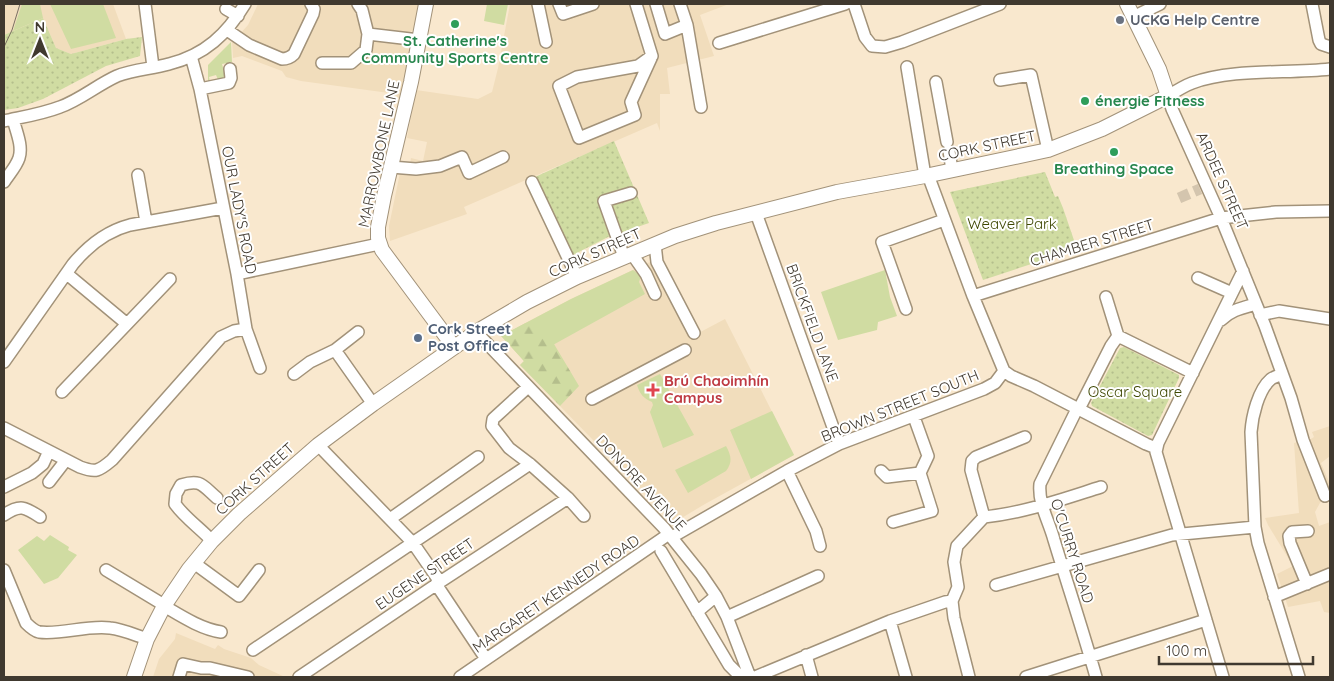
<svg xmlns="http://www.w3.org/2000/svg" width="1334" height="681" font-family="Quicksand,sans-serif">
  <defs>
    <pattern id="forest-firs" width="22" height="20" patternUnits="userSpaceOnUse" patternTransform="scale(1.25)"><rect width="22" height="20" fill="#d0dca2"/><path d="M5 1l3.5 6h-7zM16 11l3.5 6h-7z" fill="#b4be8c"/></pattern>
    <pattern id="park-dots" width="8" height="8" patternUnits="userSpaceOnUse" patternTransform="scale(1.25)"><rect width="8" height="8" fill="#d0dca2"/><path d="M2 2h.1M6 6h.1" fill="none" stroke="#b4be8c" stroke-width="1.8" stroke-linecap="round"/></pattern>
  </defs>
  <rect width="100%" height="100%" fill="#f9e8ce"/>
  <path fill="#f1ddbc" d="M4,4H113L126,39L71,54L56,48L43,18L4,35Z
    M258,4H419L415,29L408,33L405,48L412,50L402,100L389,93L301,81L286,77L282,71L242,56L233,58L232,41L237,37L248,25Z
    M510,4H729L700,15L714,56L667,68L670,94H660V131L657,123L464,207L467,214L390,241L389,226L402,163L410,164L411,158L423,161L427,142L407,138L416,90L478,99L492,92L498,68Z
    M652,261L691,337L725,319L794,455L705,504L675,522L666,515L520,365L524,361L501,336L571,299Z
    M1330,426V456L1321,463L1330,484V500L1321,501L1315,512L1319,526L1330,522V613L1324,612L1320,601L1288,607L1277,574L1293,566L1268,525L1265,518L1299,513L1294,443L1309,440L1314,437L1312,432Z
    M176,633L215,649L218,645L224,649L251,658L259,665L285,677H153L159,659L175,639Z"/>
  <path fill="#d0dca2" d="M22,4H40L43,18L13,31Z
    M50,4H103L116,38L71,49Z
    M487,4H508L504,25L484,21Z
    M231,42L232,62L222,64L225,75L222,80L219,82L216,75L209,77L210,81H208V65Z
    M633,270L641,276L639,282L645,294L524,361L501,336L571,299Z
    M885,270L890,297L897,316L878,322L877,330L838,340L821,292Z
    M660,374L694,435L663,448L650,412L653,405L652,402C643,398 640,394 637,385Z
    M772,411L794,455L751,479L730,430Z
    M726,446C731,455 733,462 726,471L688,493L675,470Z
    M50,535L69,547L68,550L77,555L58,578L44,584L18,550L37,536L44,541Z"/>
  <path fill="url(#forest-firs)" d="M526,323L531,325L545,341L554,344L579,386L560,406L520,365L524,361L510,345L511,331Z"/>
  <path fill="url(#park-dots)" d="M43,18L56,48L71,54L126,39L142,37L140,56L106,66L43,99L18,108L4,110V35Z
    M614,141L649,223L608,237L571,256L535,177Z
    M1045,172L1055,197L1058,196L1063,208L1077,249L983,280L950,192Z
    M1124,347L1179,375V378L1152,435L1148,436L1092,406L1091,403L1120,348Z"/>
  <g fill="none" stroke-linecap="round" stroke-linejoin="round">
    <path stroke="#d4c5ae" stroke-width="11" stroke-dasharray="11 5.5" stroke-linecap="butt" d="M1179,198L1200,189"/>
    <defs>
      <path id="minor" d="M145,4L153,67
        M358,4L362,10L368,34L419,40
        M538,4L546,42
        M559,4L563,14L593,4
        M636,4L652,56L631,102L635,115L579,138L559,86L577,77L638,66L652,56
        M656,4L665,34L687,25L680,4
        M854,4L865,37L872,46L885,47L902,42L1000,4
        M1312,4L1319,40L1321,44L1330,47
        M226,9L238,16
        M1133,17L1160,4
        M687,25L701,107
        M227,30L249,45L282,59C287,59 290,58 294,54L313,14L314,9L311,4
        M719,43L845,4
        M191,56L200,89L237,274L246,329L260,368
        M322,63H351L366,50L368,34
        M907,67L925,176
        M1000,80L1031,75L1048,150
        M936,82L947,142
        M200,89L229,83L231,78L230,69
        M4,121C22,117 42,114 60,107C80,100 97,85 117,76C134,69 152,69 169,64C205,55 227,34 245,4
        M949,151L952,170
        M391,167L416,169L440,166L462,157L469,173L503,157
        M138,175L146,222
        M928,175L973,296L1004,371L1011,376L1034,386L1146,444L1156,448
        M4,182C9,174 16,167 19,158C23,146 16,131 13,119
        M532,182L577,277
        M756,213L839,444
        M655,244L657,262L694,333
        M632,254L646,274L655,294
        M624,257L604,201L631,193
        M67,274L127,324
        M237,274L379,244
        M1198,278L1232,293
        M973,296L1221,218L1276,212L1330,211
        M1106,297L1118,336
        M906,309L882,242L944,220
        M1260,315L1279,311L1330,319
        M1221,320C1231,310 1242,308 1256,304
        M476,332L664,528L701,574L716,596L727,617L750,677
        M335,350L373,404
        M4,362L73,264C88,246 107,231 130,225L223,208
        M294,374L310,362L335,350L358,332
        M1282,374C1278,376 1274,377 1271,379C1258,390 1252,417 1251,432L1255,527L1258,543L1299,677
        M528,387L493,419L492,426L509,448L530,464L568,498L584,516
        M62,392L170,279
        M592,399L685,350
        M4,428L80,467C96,473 99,471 112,460L221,337L234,331L246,329
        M318,445L413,543L440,582
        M787,471L816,531L820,546
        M881,471L887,477L920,473
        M49,482L66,460
        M4,487L32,473L43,464L49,451
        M1325,496L1303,440L1291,398L1265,326L1221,218L1172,109L1168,96C1176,91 1184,86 1192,83C1233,68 1287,74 1330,69
        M4,515C20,504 25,507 40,517
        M984,517C1024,513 1063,499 1101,487
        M984,517L971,470L972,461L976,457L1025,437
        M390,519L478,457
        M893,522L932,511L920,473L928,456L914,417
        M672,537L787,471L839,444L984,389L995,383L1004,371
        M212,541C200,528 185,518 175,504L176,494L181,485C201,479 202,485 217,498
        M661,551L729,665L740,676L745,677
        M194,563L239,596L259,570
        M4,570L26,623C30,627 34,631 39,632C61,635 86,625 110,628C122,629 135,635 147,639
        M106,570L164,605
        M436,584L486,659
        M1307,584L1290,543L1289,536L1292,532L1308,531
        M996,585L1172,535L1255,527
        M1274,597L1330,574
        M164,606C181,616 201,629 221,632
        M697,612L716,596
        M727,617L818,576
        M890,621L906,677
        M253,650L530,464
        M806,655L812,677
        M179,677L183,664L201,668H210L248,677
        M299,677L440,582L568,498
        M460,677L669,534
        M755,677L890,621L945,602L952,601
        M969,677L954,618L952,601L958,587L954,562L957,546L984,517
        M1026,677L1206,620
        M1096,677C1083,631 1068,586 1054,540C1049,521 1038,504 1040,484L1075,413L1081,405L1111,346L1118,336L1193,373
        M1223,677L1156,452L1158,443L1243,271"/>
      <path id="major" d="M426,4L411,82L384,196L378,227V238L382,250L454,347
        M134,677L147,639L164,606L189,569L212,541L239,514L318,445L373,404L476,332L527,302L577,277L675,236L716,223L837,192L925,176L1048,150L1102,129L1168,96L1159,69L1127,4"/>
    </defs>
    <use href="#minor" stroke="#a29279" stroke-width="14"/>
    <use href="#major" stroke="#a29279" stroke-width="16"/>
    <use href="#minor" stroke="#fff" stroke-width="11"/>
    <use href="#major" stroke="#fff" stroke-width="14"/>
    <path stroke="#7a7061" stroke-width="1" d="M4,47L12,30L20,4"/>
  </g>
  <circle fill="#6b7280" stroke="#fff" stroke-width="2" cx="1120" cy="20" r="5"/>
  <g fill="#2e9e5b" stroke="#fff" stroke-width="2">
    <circle cx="455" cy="24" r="5"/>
    <circle cx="1085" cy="101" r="5"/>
    <circle cx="1114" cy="152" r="5"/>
  </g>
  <circle fill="#5c6f8a" stroke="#fff" stroke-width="2" cx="418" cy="338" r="5"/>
  <path fill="#e0444e" stroke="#fff" stroke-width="2" d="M650.5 382.5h5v5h5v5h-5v5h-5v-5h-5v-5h5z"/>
  <g text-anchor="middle" stroke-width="4" stroke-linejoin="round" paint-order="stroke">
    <g font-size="15" font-weight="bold" fill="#5b616d" stroke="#fff" text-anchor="start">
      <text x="1130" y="25">UCKG Help Centre</text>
    </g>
    <g font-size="15" font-weight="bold" fill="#27864d" stroke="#fff">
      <text x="455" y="46">St. Catherine's<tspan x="455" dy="17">Community Sports Centre</tspan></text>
      <text x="1095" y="106" text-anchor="start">énergie Fitness</text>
      <text x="1114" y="174">Breathing Space</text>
    </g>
    <g font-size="15" fill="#40392f" stroke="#fff">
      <text transform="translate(987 146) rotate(-12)" y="5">CORK STREET</text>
      <text transform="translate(379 154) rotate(-78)" y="5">MARROWBONE LANE</text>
      <text transform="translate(1222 181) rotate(66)" y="5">ARDEE STREET</text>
      <text transform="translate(239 210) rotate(79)" y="5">OUR LADY'S ROAD</text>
      <text transform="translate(1092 243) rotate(-17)" y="5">CHAMBER STREET</text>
      <text transform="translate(595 253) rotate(-24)" y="5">CORK STREET</text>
      <text transform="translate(812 323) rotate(70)" y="5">BRICKFIELD LANE</text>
      <text transform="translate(900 406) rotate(-22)" y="5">BROWN STREET SOUTH</text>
      <text transform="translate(255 479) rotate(-42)" y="5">CORK STREET</text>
      <text transform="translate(641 483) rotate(47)" y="5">DONORE AVENUE</text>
      <text transform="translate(1072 551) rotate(72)" y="5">O'CURRY ROAD</text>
      <text transform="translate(425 574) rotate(-34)" y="5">EUGENE STREET</text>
      <text transform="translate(556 594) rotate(-34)" y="5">MARGARET KENNEDY ROAD</text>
    </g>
    <g font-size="15" fill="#3e4702" stroke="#fff">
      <text x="1012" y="229">Weaver Park</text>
      <text x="1135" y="397">Oscar Square</text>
    </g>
    <g font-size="15" font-weight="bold" fill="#4e5e75" stroke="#fff" text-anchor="start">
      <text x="428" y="334">Cork Street<tspan x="428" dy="17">Post Office</tspan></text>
    </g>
    <g font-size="15" font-weight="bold" fill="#be3a42" stroke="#fff" text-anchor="start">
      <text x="664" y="386">Brú Chaoimhín<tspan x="664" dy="17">Campus</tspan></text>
    </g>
  </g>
  <rect width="1334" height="681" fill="none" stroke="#40392f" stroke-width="10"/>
  <g transform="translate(40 40)" stroke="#ffffff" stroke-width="4" paint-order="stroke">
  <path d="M0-4L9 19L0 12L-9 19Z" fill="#40392f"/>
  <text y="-8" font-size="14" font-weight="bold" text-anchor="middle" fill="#40392f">N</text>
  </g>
  <path d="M1159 656v8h154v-8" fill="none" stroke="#40392f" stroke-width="2.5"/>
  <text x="1166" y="656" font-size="15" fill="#40392f" stroke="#ffffff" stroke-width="4" paint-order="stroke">100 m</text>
</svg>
